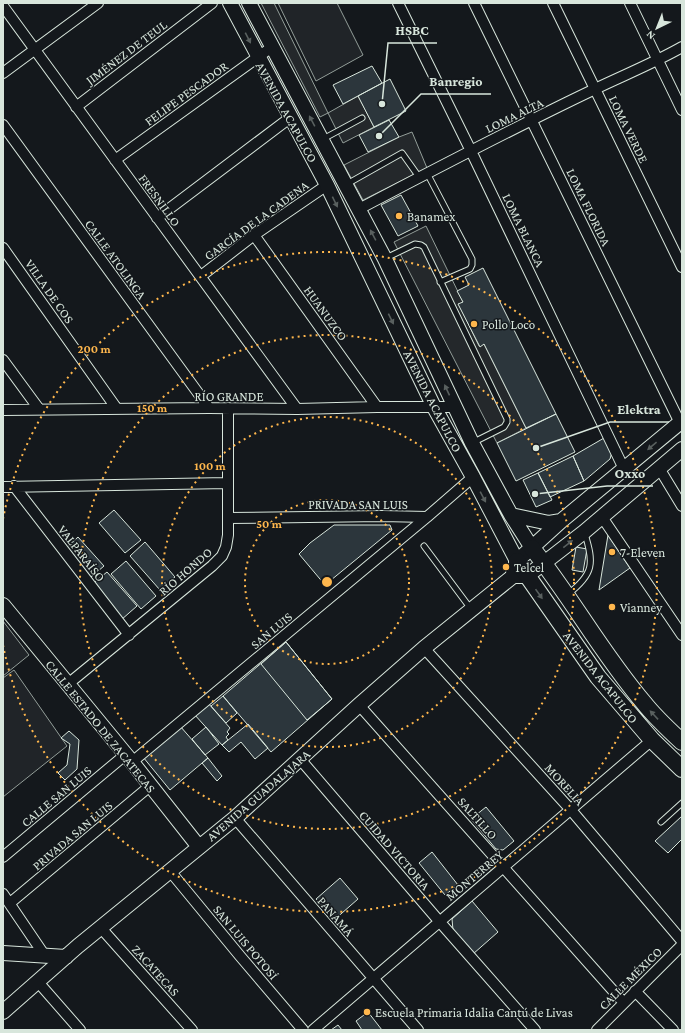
<svg xmlns="http://www.w3.org/2000/svg" width="685" height="1033" font-family="'Crimson Pro',serif">
  <rect width="100%" height="100%" fill="#14181c"/>
  <path fill="#202428" stroke="#939e99" d="M278,3H337L363,55L316,81Z
    M3,621L29,655L3,676Z
    M14,670L67,746L3,797V678Z"/>
  <path fill="#24282b" stroke="#939e99" d="M261,3H274L328,113L358,96L374,127L343,143L328,113L320,117Z
    M412,132L427,168L363,200L344,165L399,137Z
    M426,226L463,302L459,305L479,346L484,344L526,428L497,443L394,242Z"/>
  <path fill="#2c363c" stroke="#d8e6dc" d="M372,66L382,83L343,104L333,85Z
    M390,79L406,111L374,127L358,96Z
    M389,120L399,137L368,152L359,135Z
    M401,195L418,226L398,236L381,205Z
    M483,268L556,414L526,428L484,344L480,347L458,304L463,302L457,291L469,285L465,277Z
    M556,414L575,452L516,481L497,443Z
    M604,438L612,452L610,459L584,481L573,456Z
    M573,456L584,481L550,497L538,473Z
    M538,473L552,500L536,507L523,480Z
    M114,510L141,540L125,553L99,523Z
    M334,525H390L392,530L325,585L299,554L310,543Z
    M608,535L630,568L599,590Z
    M78,537L104,566L91,577L65,549Z
    M145,542L175,577L160,590L130,556Z
    M576,547L587,549L583,572L572,570Z
    M126,561L156,596L141,609L111,574Z
    M107,572L137,606L121,620L91,585Z
    M286,642L332,699L271,752L223,696Z
    M286,642L332,699L307,720L261,664Z
    M223,696L237,713L226,723L211,706Z
    M208,703L230,728L227,732L229,734L226,737L228,740L222,745L194,714Z
    M248,724L268,748L255,759L241,742L229,752L222,745Z
    M180,726L208,758L170,790L143,757Z
    M206,727L219,744L205,755L192,739Z
    M69,731L79,740L77,769L65,780L58,773L67,765L70,744L61,738Z
    M208,758L222,776L217,781L202,763Z
    M486,807L514,841L503,850L496,849L471,819Z
    M682,816V839L668,853L655,841Z
    M432,852L458,885L445,895L419,863Z
    M340,878L358,899L334,920L316,899Z
    M472,901L498,932L473,954L453,930L452,919Z
    M368,1012L382,1030H362L356,1021Z
    M338,1025L342,1030H331Z"/>
  <g fill="none" stroke-linecap="round" stroke-linejoin="round">
    <defs>
      <path id="lane" d="M323,139L362,118
        M427,173L472,259V265L470,269L440,282
        M347,184L402,153L419,177
        M386,258L415,244L421,245L424,247L507,419V422L504,427L472,443
        M424,546L471,609
        M568,594C594,574 594,563 585,534
        M661,822L682,803"/>
      <path id="street" d="M398,3L471,151L624,469
        M474,3L680,423
        M553,3L682,267
        M630,3L682,110
        M3,6C100,141 200,274 297,409
        M3,73L98,3
        M76,107L212,3
        M3,125L209,408
        M115,160L272,47
        M359,209C437,168 515,127 595,89C624,75 654,63 682,47
        M157,218L291,117
        M254,235L377,407
        M3,248L117,409
        M201,276L254,235L327,185
        M3,360L39,409
        M3,410L209,408L297,409L377,407H455
        M659,468L682,506
        M14,486L129,635
        M3,487L227,483
        M602,517L682,635
        M228,518L382,516L427,517L473,477
        M424,648L571,810L682,941
        M68,684L212,566L222,556L226,547L228,535V408
        M359,705L624,1003
        M300,759L439,921L535,1030
        M132,762L427,517
        M235,818L418,1030
        M3,857L125,755
        M170,871L240,956L303,1030
        M3,894L45,956
        M10,903L150,786
        M101,928L192,1030
        M38,982L80,1030
        M635,991L673,1030
        M313,1030L652,740
        M597,1030L682,945"/>
      <path id="secondary" d="M230,3L327,185L434,407L473,477L517,561
        M249,3L385,259L472,443L511,515L532,548
        M511,515L549,523L561,521
        M516,576H527L544,563L584,532L682,449
        M3,605L132,762L199,847
        M3,953L66,957
        M3,1012L78,946L235,818L359,705L424,648L512,577L517,561L561,521L682,421"/>
      <path id="primary" d="M532,548C572,598 602,654 644,703C655,717 669,730 682,742
        M517,561L598,677L652,740L682,769"/>
    </defs>
    <use href="#lane" stroke="#d8e6dc" stroke-width="7"/>
    <use href="#street" stroke="#d8e6dc" stroke-width="12"/>
    <use href="#secondary" stroke="#d8e6dc" stroke-width="16"/>
    <use href="#primary" stroke="#d8e6dc" stroke-width="18"/>
    <use href="#lane" stroke="#14181c" stroke-width="5"/>
    <use href="#street" stroke="#14181c" stroke-width="10"/>
    <use href="#secondary" stroke="#14181c" stroke-width="14"/>
    <use href="#primary" stroke="#14181c" stroke-width="16"/>
  </g>
  <defs><path id="oneway-solid" d="M-6-.8H1V-3.2L6.5 0L1 3.2V.8H-6Z"/></defs>
  <g fill="#59605f">
    <use href="#oneway-solid" transform="translate(248 38) rotate(63)"/>
    <use href="#oneway-solid" transform="translate(312 121) rotate(-118)"/>
    <use href="#oneway-solid" transform="translate(335 202) rotate(64)"/>
    <use href="#oneway-solid" transform="translate(373 235) rotate(-118)"/>
    <use href="#oneway-solid" transform="translate(391 319) rotate(64)"/>
    <use href="#oneway-solid" transform="translate(447 390) rotate(-115)"/>
    <use href="#oneway-solid" transform="translate(652 446) rotate(140)"/>
    <use href="#oneway-solid" transform="translate(483 497) rotate(62)"/>
    <use href="#oneway-solid" transform="translate(568 544) rotate(-38)"/>
    <use href="#oneway-solid" transform="translate(539 594) rotate(55)"/>
    <use href="#oneway-solid" transform="translate(654 715) rotate(-133)"/>
  </g>
  <g fill="none" stroke="#ffb74d" stroke-width="2" stroke-dasharray="2 4">
    <circle cx="327" cy="582" r="82"/>
    <circle cx="327" cy="582" r="165"/>
    <circle cx="327" cy="582" r="247"/>
    <path d="M3 519A330 330 0 1 1 3 645"/>
  </g>
  <g fill="#ffb74d" stroke="#14181c" stroke-width="1.5">
    <circle cx="399" cy="216" r="4"/>
    <circle cx="474" cy="324" r="4"/>
    <circle cx="612" cy="552" r="4"/>
    <circle cx="506" cy="567" r="4"/>
    <circle cx="612" cy="607" r="4"/>
    <circle cx="367" cy="1012" r="4"/>
  </g>
  <g text-anchor="middle" stroke-width="3" stroke-linejoin="round" paint-order="stroke">
    <g font-size="13" fill="#d8e6dc" stroke="#14181c">
      <text transform="translate(126 52) rotate(-37)" y="5">JIMÉNEZ DE TEUL</text>
      <text transform="translate(186 93) rotate(-36)" y="5">FELIPE PESCADOR</text>
      <text transform="translate(287 112) rotate(61)" y="5">AVENIDA ACAPULCO</text>
      <text transform="translate(514 115) rotate(-26)" y="5">LOMA ALTA</text>
      <text transform="translate(629 129) rotate(64)" y="5">LOMA VERDE</text>
      <text transform="translate(160 200) rotate(54)" y="5">FRESNILLO</text>
      <text transform="translate(589 207) rotate(64)" y="5">LOMA FLORIDA</text>
      <text transform="translate(256 220) rotate(-36)" y="5">GARCÍA DE LA CADENA</text>
      <text transform="translate(524 230) rotate(64)" y="5">LOMA BLANCA</text>
      <text transform="translate(116 259) rotate(54)" y="5">CALLE ATOLINGA</text>
      <text transform="translate(50 291) rotate(55)" y="5">VILLA DE COS</text>
      <text transform="translate(326 313) rotate(54)" y="5">HUANUZCO</text>
      <text x="229" y="401">RÍO GRANDE</text>
      <text transform="translate(433 401) rotate(63)" y="5">AVENIDA ACAPULCO</text>
      <text x="358" y="509">PRIVADA SAN LUIS</text>
      <text transform="translate(82 553) rotate(52)" y="5">VALPARAÍSO</text>
      <text transform="translate(185 571) rotate(-41)" y="5">RÍO HONDO</text>
      <text transform="translate(271 630) rotate(-40)" y="5">SAN LUIS</text>
      <text transform="translate(601 677) rotate(52)" y="5">AVENIDA ACAPULCO</text>
      <text transform="translate(101 726) rotate(51)" y="5">CALLE ESTADO DE ZACATECAS</text>
      <text transform="translate(565 784) rotate(48)" y="5">MORELIA</text>
      <text transform="translate(258 795) rotate(-41)" y="5">AVENIDA GUADALAJARA</text>
      <text transform="translate(56 796) rotate(-40)" y="5">CALLE SAN LUIS</text>
      <text transform="translate(478 818) rotate(48)" y="5">SALTILLO</text>
      <text transform="translate(72 835) rotate(-40)" y="5">PRIVADA SAN LUIS</text>
      <text transform="translate(395 850) rotate(49)" y="5">CUIDAD VICTORIA</text>
      <text transform="translate(474 875) rotate(-40)" y="5">MONTERREY</text>
      <text transform="translate(336 916) rotate(49)" y="5">PANAMÁ</text>
      <text transform="translate(246 942) rotate(50)" y="5">SAN LUIS POTOSÍ</text>
      <text transform="translate(156 970) rotate(48)" y="5">ZACATECAS</text>
      <text transform="translate(630 978) rotate(-45)" y="5">CALLE MÉXICO</text>
    </g>
    <g font-size="13" fill="#d8e6dc" stroke="#14181c" text-anchor="start">
      <text x="407" y="221">Banamex</text>
      <text x="482" y="329">Pollo Loco</text>
      <text x="620" y="557">7-Eleven</text>
      <text x="514" y="572">Telcel</text>
      <text x="620" y="612">Vianney</text>
      <text x="375" y="1017">Escuela Primaria Idalia Cantú de Livas</text>
    </g>
  </g>
  <circle cx="327" cy="582" r="6" fill="#ffb74d" stroke="#14181c" stroke-width="2"/>
  <g font-size="12" text-anchor="middle" font-weight="bold" fill="#ffb74d" stroke="#14181c" stroke-width="3" stroke-linejoin="round" paint-order="stroke">
    <text x="94" y="353">200 m</text>
    <text x="152" y="412">150 m</text>
    <text x="210" y="470">100 m</text>
    <text x="269" y="528">50 m</text>
  </g>
  <path fill="none" stroke="#d8e6dc" stroke-width="1.5" d="M382 104L388 43H437M379 136L421 94H491M536 448L610 422H669M535 494L607 486H653"/>
  <g fill="#d8e6dc" stroke="#14181c" stroke-width="1.5">
    <circle cx="382" cy="104" r="4"/>
    <circle cx="379" cy="136" r="4"/>
    <circle cx="536" cy="448" r="4"/>
    <circle cx="535" cy="494" r="4"/>
  </g>
  <g font-size="14" text-anchor="middle" font-weight="bold" fill="#d8e6dc" stroke="#14181c" stroke-width="3" stroke-linejoin="round" paint-order="stroke">
    <text x="412" y="35">HSBC</text>
    <text x="456" y="86">Banregio</text>
    <text x="639" y="414">Elektra</text>
    <text x="630" y="478">Oxxo</text>
  </g>
  <rect width="685" height="1033" fill="none" stroke="#d8e6dc" stroke-width="8"/>
  <g transform="translate(657 28) rotate(223)" stroke="#14181c" stroke-width="3" paint-order="stroke">
  <path d="M0-3L7 15L0 10L-7 15Z" fill="#d8e6dc"/>
  <text y="-6" font-size="11" font-weight="bold" text-anchor="middle" fill="#d8e6dc">N</text>
  </g>
</svg>
